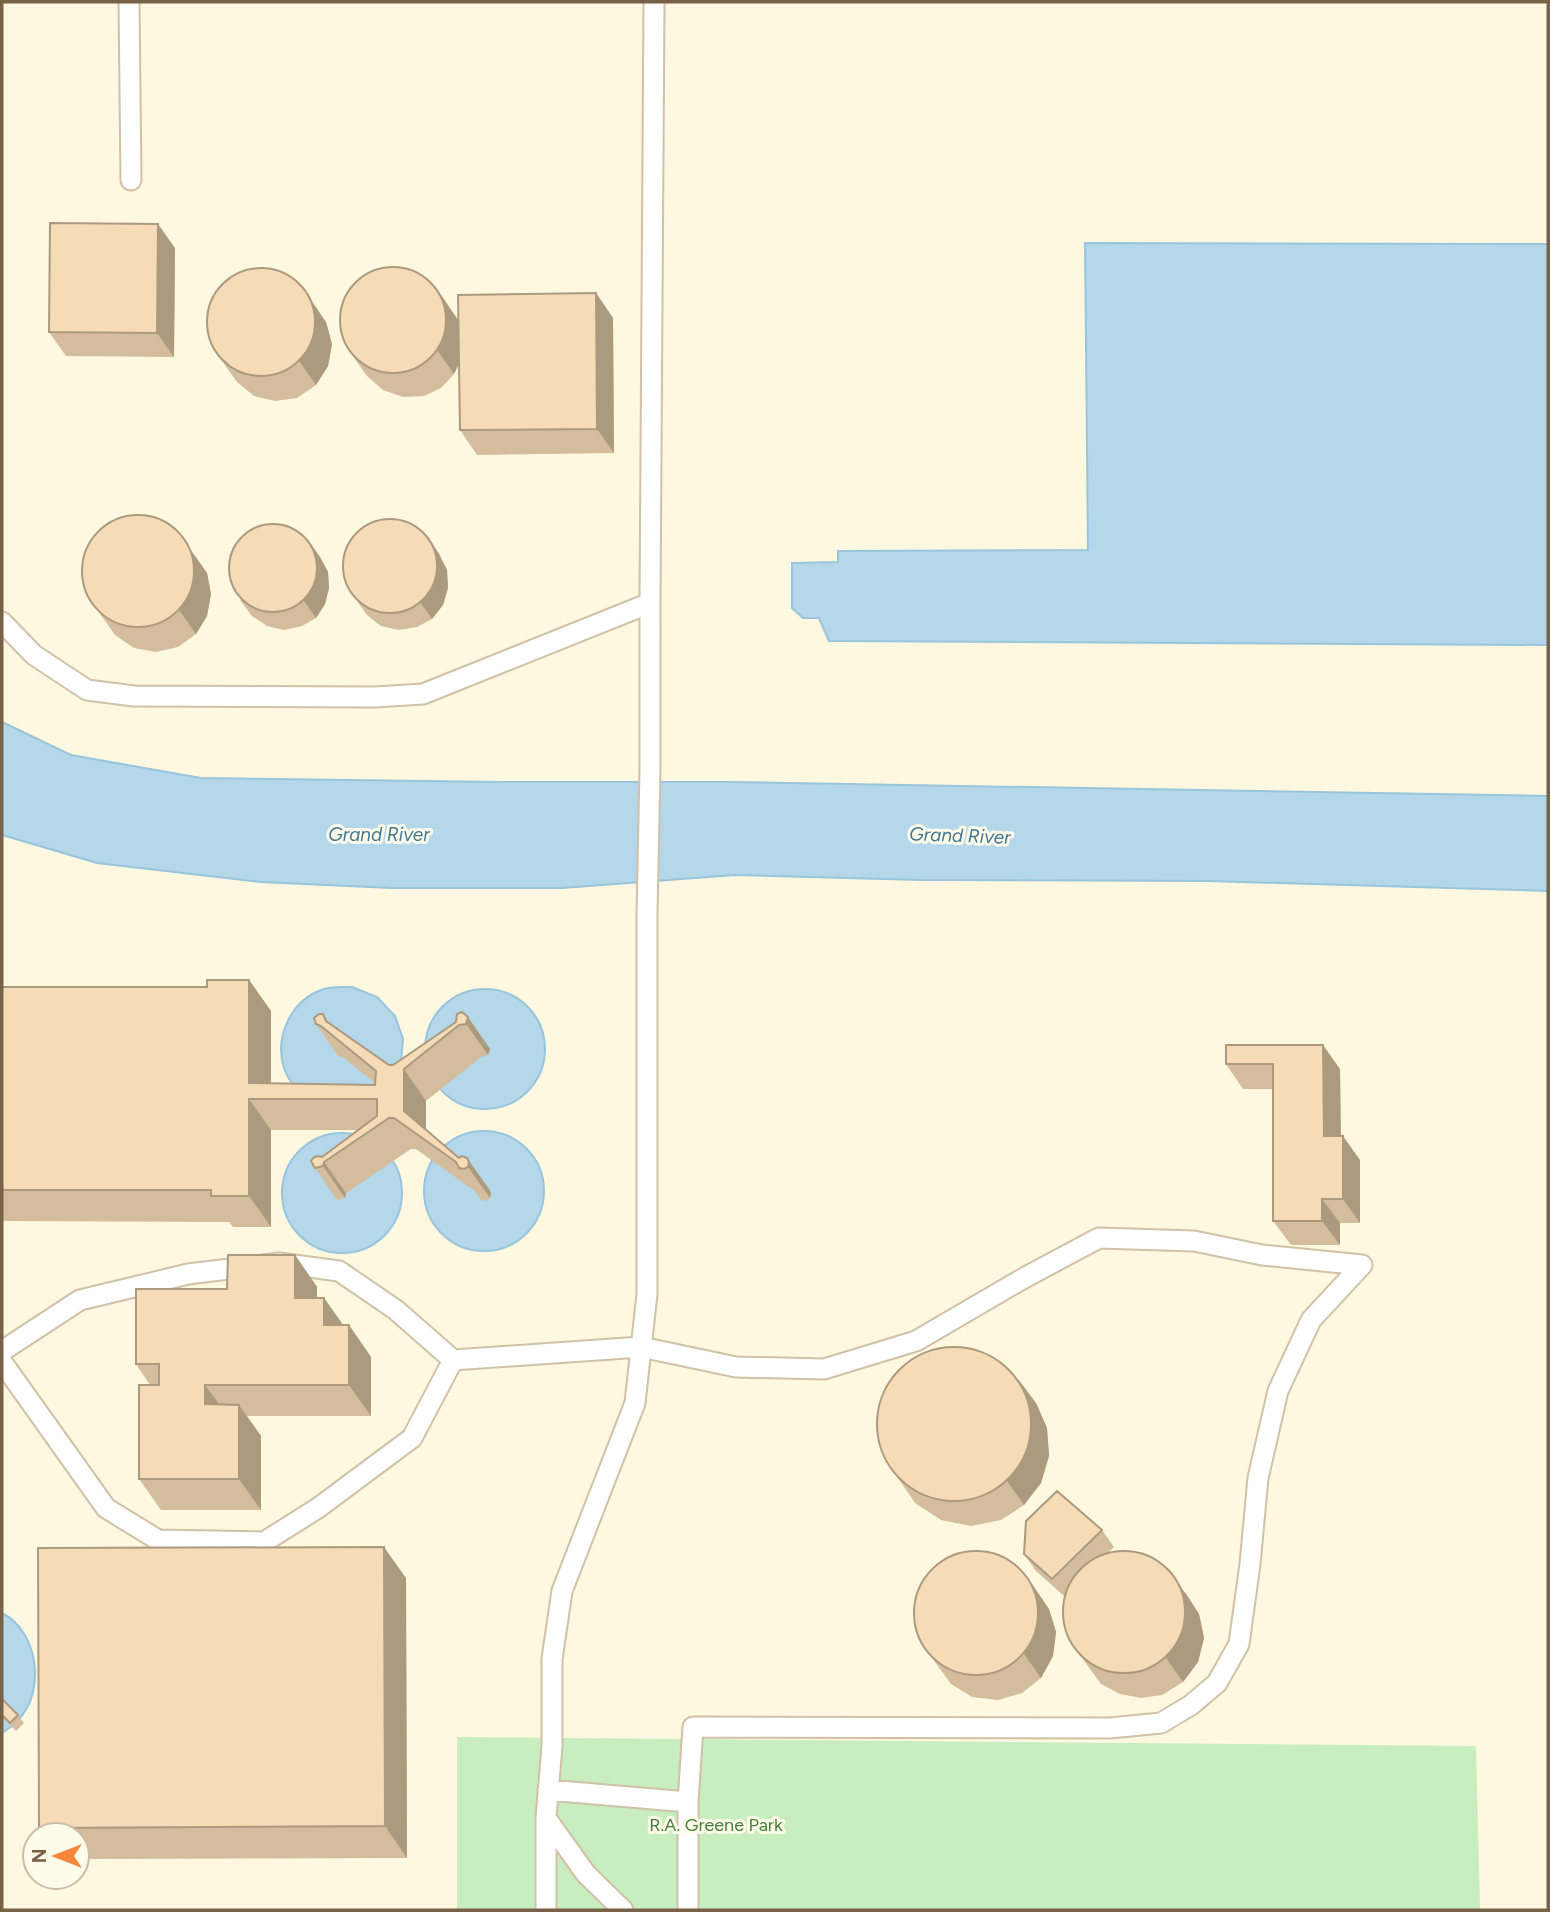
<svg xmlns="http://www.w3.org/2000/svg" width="1550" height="1912" font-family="Figtree,sans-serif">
  <rect width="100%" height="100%" fill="#fef8e1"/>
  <path fill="#c8edbe" d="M457,1737L1476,1746L1480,1910H457Z"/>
  <path fill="#b4d7e9" stroke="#99c5dc" stroke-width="2" d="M1085,243L1548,244V645L829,641L819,618H803L792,608V563L838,562V551L1088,550Z
    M2,722L71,755L201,778L501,782H732L1548,796V891L1207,881L920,880L735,875L562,888H391L261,882L97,863L2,835Z
    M352,987L377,997L395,1016L403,1039L401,1063L374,1101L295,1088C291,1082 286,1075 284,1068C274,1036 292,999 324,989C332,986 343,987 352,987Z
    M425 1049a60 60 0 1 1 120 0a60 60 0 1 1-120 0Z
    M424 1191a60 60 0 1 1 120 0a60 60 0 1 1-120 0Z
    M282 1193a60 60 0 1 1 120 0a60 60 0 1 1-120 0Z
    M2,1613C38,1631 46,1690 19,1719C15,1725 7,1729 2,1733Z"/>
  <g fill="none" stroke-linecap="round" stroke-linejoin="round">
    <defs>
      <path id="lane" d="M129,2L131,180
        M2,622L34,655L87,690L134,696L375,697L423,694L650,603
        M2,1351L80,1300L188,1274L279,1263L339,1271L396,1310L453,1360L641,1347L736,1367L824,1369L916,1341L1024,1278L1099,1238L1194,1241L1262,1255L1362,1265L1311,1320L1278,1391L1258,1478L1250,1564L1239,1644L1217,1683L1191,1705L1161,1723L1110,1728L693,1727L688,1802
        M2,1362L106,1508L158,1540L264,1542L318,1508L412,1438L453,1360
        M548,1790L688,1802V1910
        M546,1818V1910
        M623,1910L586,1874L546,1818L552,1746V1659L562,1591L635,1403L647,1294V914L650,769V603L654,2"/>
    </defs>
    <use href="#lane" stroke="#d0c1a7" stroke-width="23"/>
    <use href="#lane" stroke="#fff" stroke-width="19"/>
  </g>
  <path fill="#d4bd9d" d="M175,248L174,357L66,356L49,332Z
    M596,293L613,318L614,453L477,455L460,430L459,364L454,374L441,388L424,396L403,397L383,390L367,376L350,352L441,295L458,320L459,323Z
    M326,322L332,344L328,366L316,385L297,398L275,401L254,396L237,382L220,358Z
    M177,531L207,573L211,594L207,616L196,634L178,647L156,652L134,648L115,635L98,611Z
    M428,537L439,554L447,570L448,588L443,605L432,619L417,627L399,630L381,626L367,615L355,598Z
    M320,557L328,572L329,588L325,604L316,618L302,626L284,630L267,626L252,616L240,600Z
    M249,980L271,1011V1084L375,1085L376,1084L343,1057L338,1056L316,1024L329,1023L389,1065H393L456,1022L462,1012L490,1049L488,1055L481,1057L426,1101V1129L459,1158L489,1189L491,1193L490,1198L486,1201L481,1200L476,1192L416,1149H411L346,1193L345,1198L337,1200L315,1168L322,1157L357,1130H271V1227H233L229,1222L2,1221V987H207Z
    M1226,1045L1340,1069L1341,1136L1360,1160V1223H1340V1245H1291L1273,1221V1089H1243L1226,1064Z
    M295,1255L317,1287V1298H324L343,1325H349L371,1357V1416H247L261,1436V1510H161L139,1479L150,1385L136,1364L227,1289Z
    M1036,1403L1047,1428L1049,1456L1041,1483L1024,1505L1001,1520L971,1526L941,1520L915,1503L898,1478Z
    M1102,1530L1114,1547L1108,1553L1186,1593L1199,1614L1204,1638L1198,1662L1183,1682L1162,1695L1141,1698L1120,1694L1101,1684L1071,1643L1064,1596L1036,1571L1024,1554Z
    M406,1578L407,1858L77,1859V1835H44L39,1828Z
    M1049,1609L1056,1632L1053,1656L1041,1678L1022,1693L998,1700L972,1697L951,1684L918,1639Z
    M2,1699L18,1715L24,1723L16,1731L2,1717Z"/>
  <path fill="#ac9a7f" d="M158,224L175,248L174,357L157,333Z
    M596,293L613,318L614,453L597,429Z
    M441,295L458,320L464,338L462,357L454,374L437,350Z
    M309,297L326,322L332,344L328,366L316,385L299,361Z
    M428,537L439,554L447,570L448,588L443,605L432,619L420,602Z
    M308,540L320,557L328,572L329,588L325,604L316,618L304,601Z
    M190,549L207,573L211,594L207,616L196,634L179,610Z
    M249,980L271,1011V1099L249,1083Z
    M468,1017L490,1049L488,1055L466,1024Z
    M1323,1045L1340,1069L1341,1160L1324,1136Z
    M404,1069L426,1101V1142L404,1111Z
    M249,1099L271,1130V1227L249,1196Z
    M1343,1136L1360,1160V1223L1343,1199Z
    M467,1158L489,1189L491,1193L490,1198L468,1167Z
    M324,1162L346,1193L345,1198L323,1166Z
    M1322,1199L1340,1223V1245L1322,1221Z
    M295,1255L317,1287V1329L295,1298Z
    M324,1298L346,1329L324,1325Z
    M349,1325L371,1357V1416L349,1385Z
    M1018,1379L1036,1403L1047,1428L1049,1456L1041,1483L1024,1505L1007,1481Z
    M205,1385L228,1416L205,1404Z
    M239,1405L261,1436V1510L239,1479Z
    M384,1547L406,1578L407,1858L385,1826Z
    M1169,1569L1199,1614L1204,1638L1198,1662L1183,1682L1166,1658Z
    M1032,1584L1049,1609L1056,1632L1053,1656L1041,1678L1024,1654Z"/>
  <path fill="#f6dcb6" stroke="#ac9a7f" stroke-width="2" d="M50,223L158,224L157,333L49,332Z
    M340 320a53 53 0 1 1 106 0a53 53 0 1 1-106 0Z
    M207 322a54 54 0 1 1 108 0a54 54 0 1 1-108 0Z
    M596,293L597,429L460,430L458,295Z
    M82 571a56 56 0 1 1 112 0a56 56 0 1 1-112 0Z
    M343 566a47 47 0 1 1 94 0a47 47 0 1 1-94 0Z
    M229 568a44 44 0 1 1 88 0a44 44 0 1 1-88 0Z
    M207,980H249V1083L375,1085L376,1071L321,1026L316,1024L314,1018L319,1014H323L326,1021L389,1065H393L456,1022L457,1014L462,1012L468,1017L466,1024L459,1025L404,1069V1111L459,1158L462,1156L467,1158L469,1162L468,1167L464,1169L459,1168L456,1162L394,1118H389L324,1162L323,1166L315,1168L311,1161L313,1158L317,1156L322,1157L377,1116V1099H249V1196H211V1190H2V987H207Z
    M1226,1045H1323L1324,1136H1343V1199H1322V1221H1273V1064H1226Z
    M228,1255H295V1298H324V1325H349V1385H205V1404L239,1405V1479H139V1385H159V1364H136V1289H227Z
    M877 1424a77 77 0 1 1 154 0a77 77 0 1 1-154 0Z
    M1057,1491L1102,1530L1052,1579L1024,1554L1026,1521Z
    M384,1547L385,1826L39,1828L38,1548Z
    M1063 1612a61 61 0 1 1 122 0a61 61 0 1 1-122 0Z
    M914 1613a62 62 0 1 1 124 0a62 62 0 1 1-124 0Z
    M2,1699L18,1715L10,1723L2,1715Z"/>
  <g text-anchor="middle" stroke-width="6" stroke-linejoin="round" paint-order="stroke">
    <g font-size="18" fill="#437f3c" stroke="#fffbe9">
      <text x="716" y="1831">R.A. Greene Park</text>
    </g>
    <g font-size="19" font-style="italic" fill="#407794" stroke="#fffbe9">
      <text x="379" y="841">Grand River</text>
      <text transform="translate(960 835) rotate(2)" y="7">Grand River</text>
    </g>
  </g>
  <rect width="1550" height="1912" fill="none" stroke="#786146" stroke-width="7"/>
  <g transform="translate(56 1856) rotate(270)"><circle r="33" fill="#fffbe9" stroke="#c9bda8" stroke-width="2"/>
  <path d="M0-5L12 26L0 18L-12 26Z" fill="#f3873b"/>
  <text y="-10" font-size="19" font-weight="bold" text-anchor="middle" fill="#786146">N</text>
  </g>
</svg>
